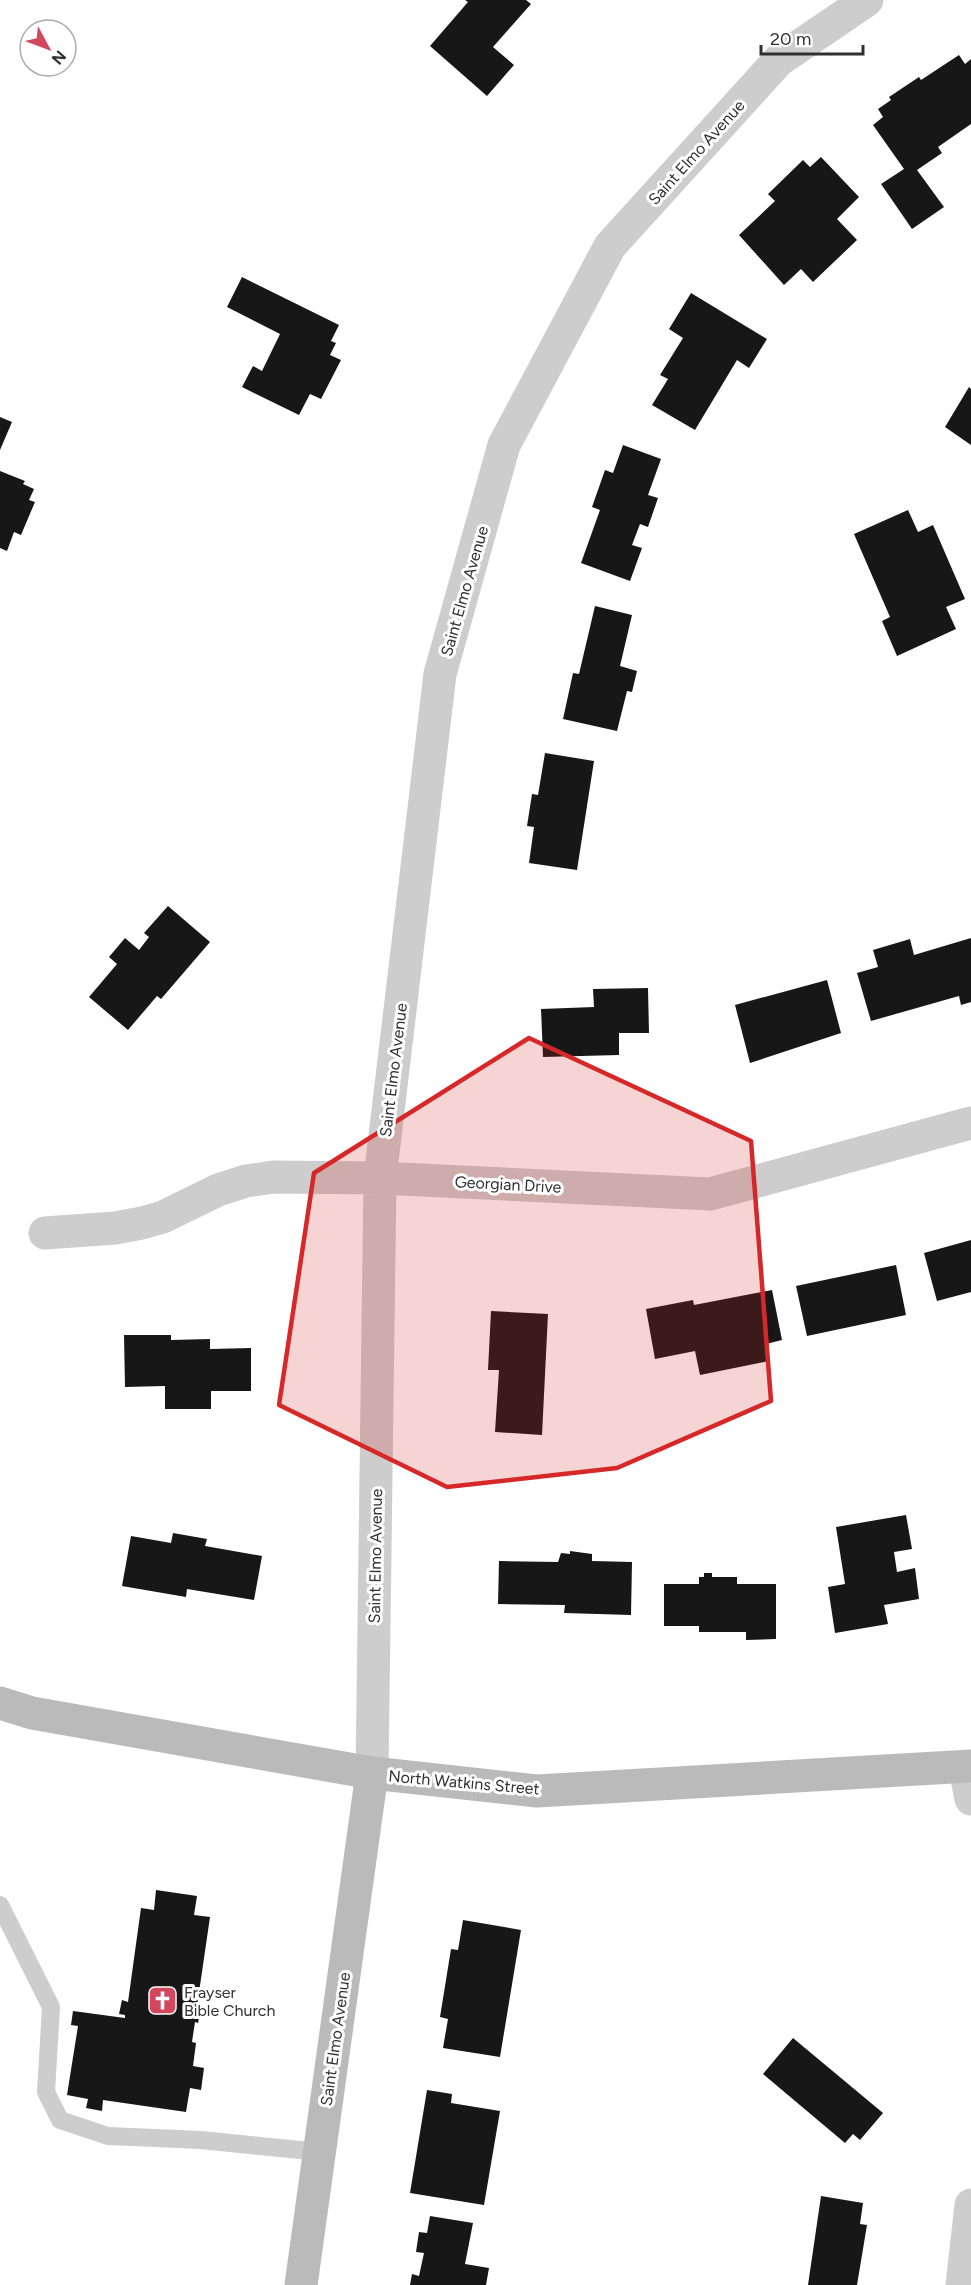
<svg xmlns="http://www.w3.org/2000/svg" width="971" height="2285" font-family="Figtree,sans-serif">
  <rect width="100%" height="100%" fill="#fff"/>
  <path fill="#171717" d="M465,0H526L531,4L493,47L514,65L487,96L430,46L468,2Z
    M959,55L965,64L971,59V124L938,147L942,153L917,170L944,207L912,229L881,184L904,169L873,125L883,117L878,109L891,100L889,97L919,77L921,80Z
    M821,157L859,197L837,219L857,240L813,282L801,269L784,285L739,235L775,201L768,194L803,160L810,167Z
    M242,277L339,325L331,341L336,343L330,355L341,360L321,399L310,394L299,415L242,387L253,366L262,371L280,334L227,307Z
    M691,293L767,339L749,368L737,360L695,430L652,405L668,379L660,375L683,338L669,329Z
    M969,387L971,389V445L945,427Z
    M0,417L12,422L0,450Z
    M623,445L661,459L648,495L658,498L648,527L640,524L632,545L642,548L630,581L581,563L600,510L592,507L605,470L613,473Z
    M0,471L25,481L23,484L34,489L29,500L35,502L21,535L14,532L7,551L0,548Z
    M908,510L918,532L933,525L965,599L946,607L956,629L897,656L882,621L890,617L854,534Z
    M595,606L632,615L620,666L637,671L632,692L627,691L617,731L563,719L573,673L579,674Z
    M545,753L594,761L577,870L529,863L534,827L527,826L532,794L538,795Z
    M168,906L210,942L161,999L157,996L128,1030L89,997L117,964L109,957L125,938L139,950L149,937L144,933Z
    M971,938V1002L961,1005L959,996L871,1021L857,973L878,967L873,950L910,939L914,955Z
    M827,980L841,1033L750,1063L735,1005Z
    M648,988L649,1033H619V1055L543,1057L541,1009L594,1007L593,989Z
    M971,1240V1292L937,1301L924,1253Z
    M896,1265L906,1315L807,1336L796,1286Z
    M772,1290L782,1340L766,1344L769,1361L700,1375L695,1351L655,1359L646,1309L693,1300L694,1305Z
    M491,1311L548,1314L542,1435L495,1432L499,1370H488Z
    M124,1335H171V1340L210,1339V1349L251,1348V1391H211V1409H165V1386L125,1387Z
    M906,1515L912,1549L894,1552L897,1572L915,1568L919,1599L884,1605L888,1624L835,1633L828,1587L845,1584L836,1527Z
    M173,1533L207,1539L205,1546L262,1556L254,1600L187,1589L186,1597L122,1586L131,1536L171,1543Z
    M570,1551L592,1554V1561L632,1562L631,1615L564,1613L565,1605L498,1604L499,1561L558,1562L561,1553L570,1554Z
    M704,1573H712V1577H737V1584H776V1639L746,1640V1632H699V1626H664V1584H699V1577H704Z
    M156,1890L197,1896L194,1915L210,1917L196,2013H200L198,2023L195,2022L192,2042L196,2043L193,2066L204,2068L201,2090L190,2088L186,2112L103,2100L102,2111L86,2108L88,2099L67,2095L78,2026L71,2025L73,2011L125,2018V2015L119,2014L122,2000L128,2002L141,1908L154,1910Z
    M463,1920L521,1930L500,2057L443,2048L448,2019L440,2017L451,1949L458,1950Z
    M793,2038L883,2113L860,2140L853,2134L845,2143L763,2074Z
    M427,2090L452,2094L451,2103L500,2111L484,2205L410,2193Z
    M821,2196L863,2203L860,2224L867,2225L857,2285H808Z
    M430,2216L473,2223L465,2264L489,2268L486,2285H410L412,2274L419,2276L424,2253L416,2252L419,2232L427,2233Z"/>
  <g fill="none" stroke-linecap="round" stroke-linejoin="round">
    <path stroke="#cdcdcd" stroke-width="18" d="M0,1905L51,2007L46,2092L60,2120L108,2136L201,2140L319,2152"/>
    <path stroke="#cdcdcd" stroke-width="33" d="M45,1233L115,1228L142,1223L163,1217L218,1190L246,1181L274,1177L380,1178L710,1194L971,1123
      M965,1768L971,1799
      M372,1773L380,1178L440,674L504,445L610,246L779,60L867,0
      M962,2285L971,2205"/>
    <path stroke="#bababa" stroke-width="33" d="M0,1703L32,1713L372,1773L537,1791L971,1766
      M301,2285L372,1773"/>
  </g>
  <path fill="#d62828" fill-opacity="0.2" stroke="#d62828" stroke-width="4.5" stroke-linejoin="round" d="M529,1038L751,1141L771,1401L617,1468L447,1487L279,1405L314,1173Z"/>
  <defs>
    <symbol id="church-square" viewBox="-11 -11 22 22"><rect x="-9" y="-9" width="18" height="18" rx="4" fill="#d1475e" stroke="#fff"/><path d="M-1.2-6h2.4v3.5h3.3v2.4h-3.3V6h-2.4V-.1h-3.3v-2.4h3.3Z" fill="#fff"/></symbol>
  </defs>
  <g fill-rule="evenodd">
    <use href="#church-square" x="146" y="1984" width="33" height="33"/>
  </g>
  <g text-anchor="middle" stroke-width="6" stroke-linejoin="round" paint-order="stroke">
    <g font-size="16" fill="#303030" stroke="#fff">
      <text transform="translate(696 152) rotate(-48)" y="6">Saint Elmo Avenue</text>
      <text transform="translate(464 591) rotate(-74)" y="6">Saint Elmo Avenue</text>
      <text transform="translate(393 1070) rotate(-83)" y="6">Saint Elmo Avenue</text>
      <text transform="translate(508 1184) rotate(3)" y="6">Georgian Drive</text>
      <text transform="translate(375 1556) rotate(-89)" y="6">Saint Elmo Avenue</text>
      <text transform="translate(464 1782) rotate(5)" y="6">North Watkins Street</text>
      <text transform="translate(335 2039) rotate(-82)" y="6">Saint Elmo Avenue</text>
    </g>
    <g font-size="16" fill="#303030" stroke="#fff" text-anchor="start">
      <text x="184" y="1998">Frayser<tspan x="184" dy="18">Bible Church</tspan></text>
    </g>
  </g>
  <g transform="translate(48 48) rotate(131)"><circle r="28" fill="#ffffff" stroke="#acacac" stroke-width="1.5"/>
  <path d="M0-4.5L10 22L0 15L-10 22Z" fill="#d1475e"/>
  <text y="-9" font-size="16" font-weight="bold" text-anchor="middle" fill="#303030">N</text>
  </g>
  <path d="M761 45v9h102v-9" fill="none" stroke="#303030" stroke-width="3"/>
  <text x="770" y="45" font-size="18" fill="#303030" stroke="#ffffff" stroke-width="4.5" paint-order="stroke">20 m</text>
</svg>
